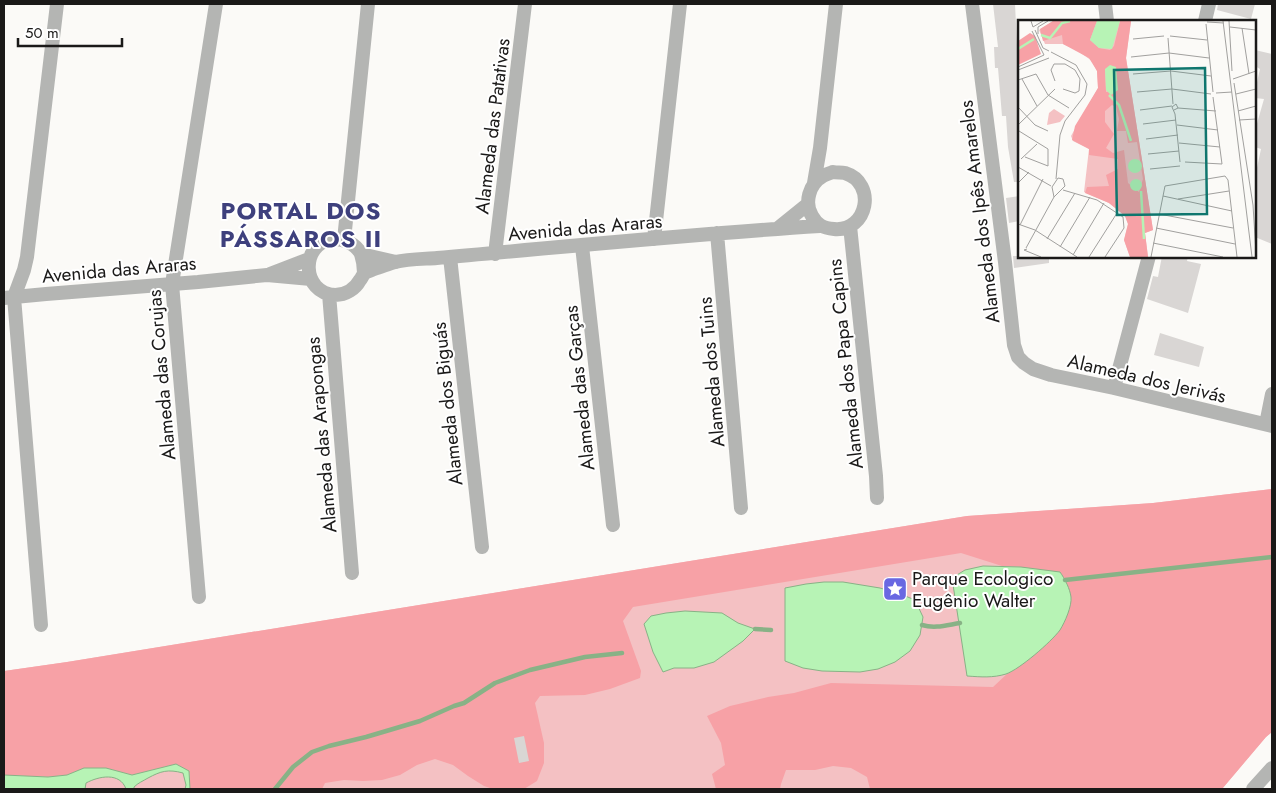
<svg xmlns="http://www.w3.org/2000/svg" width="1276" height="793" font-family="Jost,sans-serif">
  <rect width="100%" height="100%" fill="#fbfaf7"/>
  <path fill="#f4c1c3" d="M1272,489V732L1266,737L1222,789H4V671L67,662L967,516L1153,503Z"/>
  <path fill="#f7a1a6" d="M1272,489V732L1266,737L1222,789H870L867,777L851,768L833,766L815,770H786L781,784L780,789H716L712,774L725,765L721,743L707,716L730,706L768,697L794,693L831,683L993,687L1008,673L1024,663L1039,651L1060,629L1021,567L1002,566L961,553L633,607L623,621L641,671L640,678L610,689L585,695L540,696L535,703L544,743V763L537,781L524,789H493L484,786L468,776L453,765L435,759L417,765L400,775L382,780L363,781L344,780L325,783L322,789H190L189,771L176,764L132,775L106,768H84L67,775L48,777L4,775V671L67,662L967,516L1153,503Z"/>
  <path fill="#b7f3b5" stroke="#88b286" d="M983,566L1021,567L1060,572C1065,579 1070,589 1071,597C1072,606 1065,622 1060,630C1051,642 1020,669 1006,674C993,678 981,677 967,676L952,578L965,570Z
    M824,582H843L880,588L898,593L915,600L923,617L920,635L910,651L895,662L878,669L860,672L822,671L803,668L785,661V588L806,584Z
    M685,611L722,613L738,623L755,629L743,641L714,662L694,668H674L663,672L653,652L644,624L651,616L666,613Z
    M176,764L189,771L190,789H185L186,785L183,773C168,769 161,771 148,778C143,781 138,783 134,787V789H126C120,772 99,776 86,783L85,789H4V775L48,777L67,775L84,768H106L132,775Z"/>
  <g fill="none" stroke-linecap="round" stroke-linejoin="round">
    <path stroke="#88b286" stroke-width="4.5" d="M1065,580L1272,557
      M922,625C935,629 947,625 960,623
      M755,629L771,630
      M275,789L293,767L312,752L329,746L366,737L420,721L454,706L464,703L495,683L530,670L585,657L622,653"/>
  </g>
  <path fill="#d9d6d4" d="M993,4H1015L1017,45H1020V182H1014L1008,147L1006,116H1002L998,68H995L994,47H998Z
    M1218,4H1255L1251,19L1217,10Z
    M1255,50L1272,54V244L1255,237V177L1261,149L1255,147V127H1256L1264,99L1255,98V91L1260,69L1255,66Z
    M1020,196V221L1009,223L1006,198Z
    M1013,256H1049V263L1014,268Z
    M1162,256H1188L1187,261L1201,264L1188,313L1147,299L1153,276L1158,277Z
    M1160,333L1204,347L1199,367L1154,355Z
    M524,736L529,761L519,763L514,738Z"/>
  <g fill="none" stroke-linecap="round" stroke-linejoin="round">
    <path stroke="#b4b5b3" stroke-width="14" d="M972,4L1005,262L1014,345L1018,357L1024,363L1033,369L1051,375L1114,388L1272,426
      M1105,4L1107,21
      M1205,21L1209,4
      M833,172C837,173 841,172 845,173C877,183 868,232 834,229C823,228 817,225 812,216C804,203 809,184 823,176C826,174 830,173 833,172Z
      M814,183L820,148L836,4
      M850,226L876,476L877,498
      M777,229L808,204
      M717,233L741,508
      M654,239L680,4
      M344,240L368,4
      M582,246L613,525
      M361,254L396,262
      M495,254L525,4
      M450,257L482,547
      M364,273C364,267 363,260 361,254C356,244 343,238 332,239C300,244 301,293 335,295C346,295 355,289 360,280C362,278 362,276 364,274C366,271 371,271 374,269C381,267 388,264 395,262C408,259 423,259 437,258C564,247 692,234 820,226
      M270,274L309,259
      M329,294L352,573
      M4,298L46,294L198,282L267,275L311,279
      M1114,388L1149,256
      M1266,424L1272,394
      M199,597L172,284L216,4
      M41,625L14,297L24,270L27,257L57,4
      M1253,789L1272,768"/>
  </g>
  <defs>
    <symbol id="sight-square" viewBox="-11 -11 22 22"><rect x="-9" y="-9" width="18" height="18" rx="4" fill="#6968e2" stroke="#fff"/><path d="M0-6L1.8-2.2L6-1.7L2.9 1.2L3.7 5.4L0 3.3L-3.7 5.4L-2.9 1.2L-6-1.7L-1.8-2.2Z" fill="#fff"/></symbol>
  </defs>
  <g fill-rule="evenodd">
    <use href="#sight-square" x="881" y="575" width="28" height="28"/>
  </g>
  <g text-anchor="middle" stroke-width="4" stroke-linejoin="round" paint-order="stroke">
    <g font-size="19" fill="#1a1918" stroke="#fff">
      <text transform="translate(492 126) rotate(-83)" y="7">Alameda das Patativas</text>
      <text transform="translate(979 212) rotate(-97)" y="7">Alameda dos Ipês Amarelos</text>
      <text transform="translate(585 227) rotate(-5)" y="7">Avenida das Araras</text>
      <text transform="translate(119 269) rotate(-5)" y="7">Avenida das Araras</text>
      <text transform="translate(845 364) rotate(-96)" y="7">Alameda dos Papa Capins</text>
      <text transform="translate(711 372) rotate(-95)" y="7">Alameda dos Tuins</text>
      <text transform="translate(161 375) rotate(-95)" y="7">Alameda das Corujas</text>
      <text transform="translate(1147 378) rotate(13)" y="7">Alameda dos Jerivás</text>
      <text transform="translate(579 388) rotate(-96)" y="7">Alameda das Garças</text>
      <text transform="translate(447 404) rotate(-96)" y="7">Alameda dos Biguás</text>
      <text transform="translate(321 435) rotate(-95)" y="7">Alameda das Arapongas</text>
    </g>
    <g font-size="19" fill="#1a1918" stroke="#fff" text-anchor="start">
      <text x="912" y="585">Parque Ecologico<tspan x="912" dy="22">Eugênio Walter</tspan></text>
    </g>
    <g font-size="24" font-weight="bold" letter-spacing="1" fill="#3e407d" stroke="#fff">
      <text x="301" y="219">PORTAL DOS<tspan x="301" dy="28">PÁSSAROS II</tspan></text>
    </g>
  </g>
  <g transform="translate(1018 20)">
    <rect width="238" height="238" fill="#fbfaf7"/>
    <path d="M35,1H113L108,38L135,210L127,213L130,237H112L106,220L110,204L107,196L91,183L66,172L71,129L55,121L53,116L80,68L79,51L74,41L60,31L45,24H27L21,10ZM36,89L47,96L42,102L29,105L31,93Z" fill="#f4c1c3"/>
    <path d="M35,1H79L72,20L81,28L92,30L96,26L102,1H113L108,38L135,210L127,213L130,237H112L106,220L110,204L107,196L91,183L67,173L69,167L91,166L88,155L100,149V139L71,135V129L54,120L57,106L80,68L79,51L71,38L45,24L44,15L25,21L22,9ZM87,49H98L99,71L88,72ZM94,85L98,87L101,99L99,111H108L110,123L119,122L125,159L121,172L110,163L106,130L95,133L88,128L96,114L87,102V91ZM12,13L17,16L23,34L0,45V21Z" fill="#f7a1a6" fill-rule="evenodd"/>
    <path d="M79,1H102L94,29L81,28L72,20ZM92,45L98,47L100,70L93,75L88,70L87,49ZM110 146a7 7 0 1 1 14 0a7 7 0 1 1-14 0ZM112 165a6 6 0 1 1 12 0a6 6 0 1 1-12 0Z" fill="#b7f3b5"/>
    <path fill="none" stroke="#b7f3b5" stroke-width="2.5" d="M23,15L32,18L44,3L52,1M0,29L16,19M91,75L101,85L113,121M123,171L126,219"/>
    <path fill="none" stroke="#a1a09e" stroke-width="1" d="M13,1L15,7L25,1M205,1L234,237M211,1L214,51M189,2L206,3M188,4L195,72M212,7L238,10M224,8L231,54M17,10L25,28L31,31M14,11L26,35M20,14V7L30,1M152,16L189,20M150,18L155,84M115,19L146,16M33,32L58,45L69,64L67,75L47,101L42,115L38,159M113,37L151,33L191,38M0,47L26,35M0,50L31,38M115,54L153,51L193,56M4,59L19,86M215,59L238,51M0,60L18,54L30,75L51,88M37,61L33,50L36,44H47L57,50L62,59L61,71L57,73L45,69M216,63L235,185L238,233M119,72L154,69L193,74M198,73L214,72M218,74L238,69M0,87L17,105L30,111M160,88L198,91M122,90L154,86M156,90L160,88L158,84L154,87L157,94L162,142M220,91L238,86M221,100L238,99M1,104L37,69M125,104L158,100M159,105L200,110M1,111L30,129V146L7,137M128,119L160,115M161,123L202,127M130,134L161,131M3,139L19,124M167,142L204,144L195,77M0,147L33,166M132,149L162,146M40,158L45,159L47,166L36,177L34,167ZM0,163L11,152M45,170L79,180L105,197L106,208L87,237M145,176L214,191M160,179L211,171M141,194L215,208M0,204L17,210L59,237M2,205L25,159M138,208L217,224M29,219L57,173M135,223L205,237M42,227L72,177M8,228L36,177M9,229L6,230L23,237M55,235L86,183M71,237L99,193M133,237L147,166L207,156L210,160L219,237"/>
    <path fill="#0f766e" fill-opacity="0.15" stroke="#0f766e" stroke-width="2.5" d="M187,48L189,194L99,195L96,50Z"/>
    <rect width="238" height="238" fill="none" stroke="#1a1918" stroke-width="2.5"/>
  </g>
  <rect width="1276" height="793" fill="none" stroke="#1a1918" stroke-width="10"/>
  <path d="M18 38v8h104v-8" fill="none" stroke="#1a1918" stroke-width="2.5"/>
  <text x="25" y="38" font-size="15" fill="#1a1918" stroke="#ffffff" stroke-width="4" paint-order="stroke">50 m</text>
</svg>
